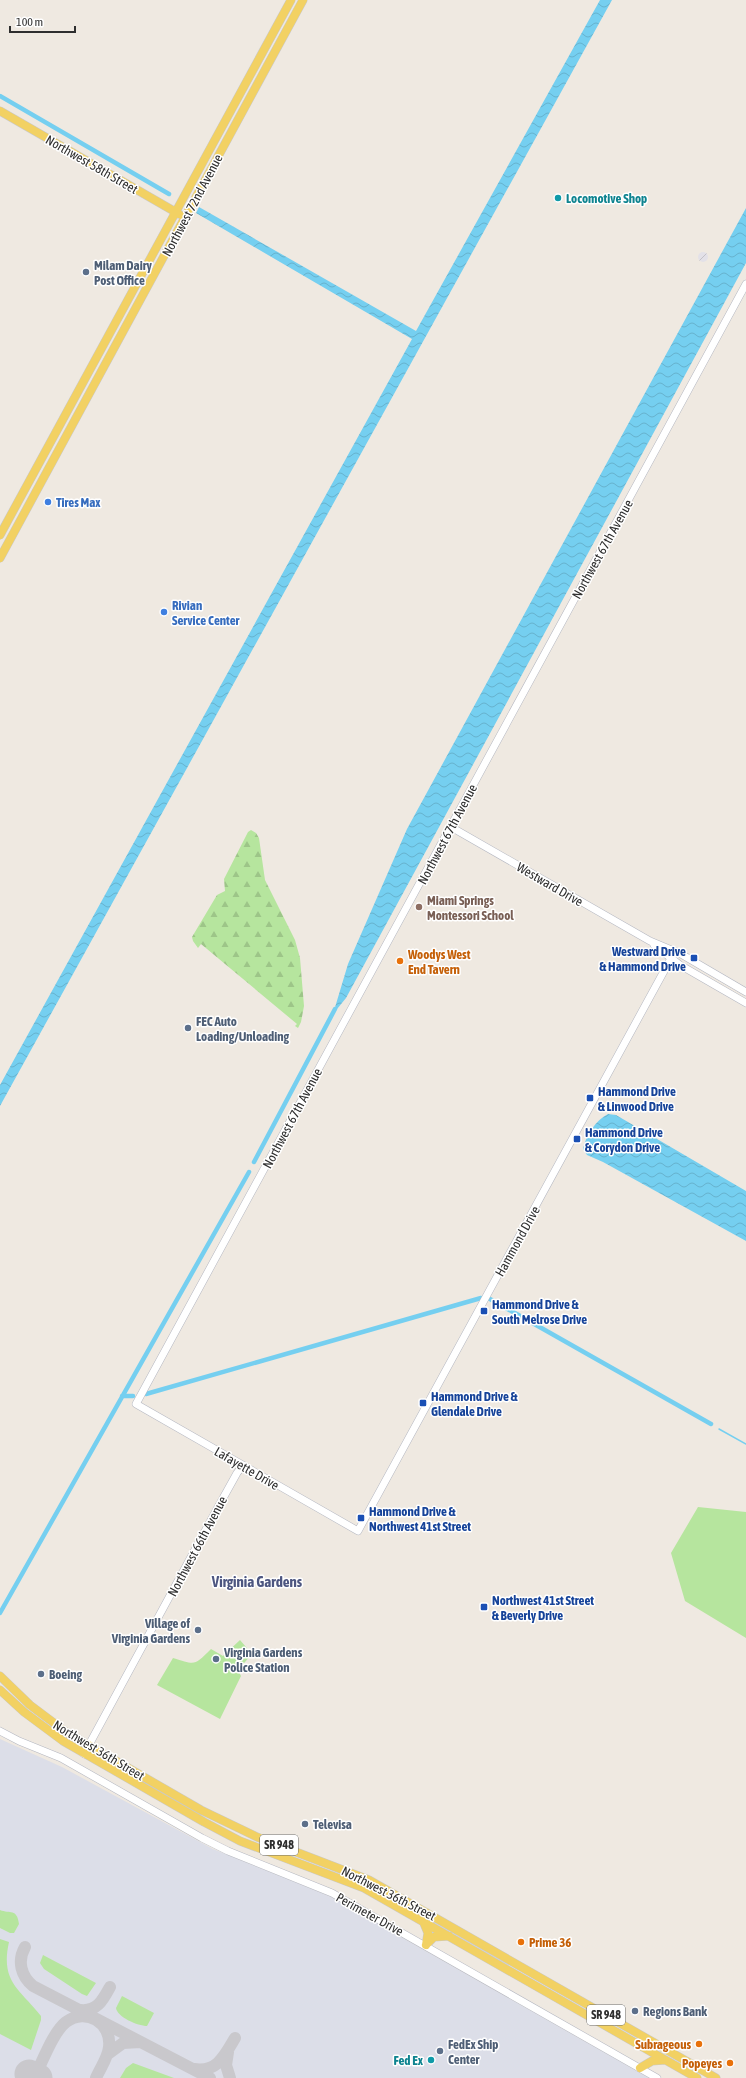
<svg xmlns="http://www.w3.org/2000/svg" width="746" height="2078" font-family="'Asap Condensed',sans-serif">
  <defs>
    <pattern id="industrial-furrows" width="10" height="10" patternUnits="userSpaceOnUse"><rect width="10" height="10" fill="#e3e1e8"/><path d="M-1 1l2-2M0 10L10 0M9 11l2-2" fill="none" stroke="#c3c1c7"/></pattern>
    <pattern id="forest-firs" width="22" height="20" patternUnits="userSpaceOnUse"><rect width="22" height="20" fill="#b6e59e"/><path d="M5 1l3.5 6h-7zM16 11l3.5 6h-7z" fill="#9dc588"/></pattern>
    <pattern id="water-waves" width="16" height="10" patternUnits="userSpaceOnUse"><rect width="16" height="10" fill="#75cff0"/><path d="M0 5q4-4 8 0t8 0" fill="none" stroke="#66b2ce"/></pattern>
  </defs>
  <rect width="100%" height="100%" fill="#efe9e1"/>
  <path fill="url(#industrial-furrows)" d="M698 257a5 5 0 1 1 10 0a5 5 0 1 1-10 0Z"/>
  <path fill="#dcdee8" d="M0,1739L62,1767L213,1849L329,1896L649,2078H0Z"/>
  <path fill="#b6e59e" d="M698,1507L746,1512V1638L685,1601L671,1553Z
    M240,1640L252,1654L238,1670L241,1676L220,1719L157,1685L173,1658C196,1665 194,1666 211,1649L223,1656Z
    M0,1910C10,1914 17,1908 19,1924L14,1933H10L0,1928Z
    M0,1939L9,1942C0,1982 20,1989 41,2016V2020L31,2050L0,2034Z
    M43,1955L96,1983L87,1996L82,1994L44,1969L40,1963Z
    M122,1996L154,2013L147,2026C138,2026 117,2017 116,2008Z
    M133,2063L174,2078H120L126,2068Z"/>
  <path fill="url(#forest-firs)" d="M251,830L256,833L259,838L265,880L295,940L300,958L304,1006L301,1022L298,1028L295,1026L297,1024L201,944L198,948L193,941L192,937L217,895L225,891L224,879L248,832Z"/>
  <path fill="url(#water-waves)" d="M600,0H612L0,1106V1085L412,339L196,213L199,207L416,331Z
    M746,208V263L346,998L333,1014L348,964L407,829Z
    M608,1114L616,1115L746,1191V1241L603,1162L587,1155L583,1149C586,1135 596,1120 608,1114Z"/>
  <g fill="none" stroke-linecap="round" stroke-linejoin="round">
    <path stroke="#75cff0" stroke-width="1.5" d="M719,1429L746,1444"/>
    <path stroke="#75cff0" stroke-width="4.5" d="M0,96L169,194
      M254,1162L335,1009
      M490,1299L711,1424
      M146,1394L481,1298
      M122,1396H133
      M0,1613L249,1172"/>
    <path stroke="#c9c8cc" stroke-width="12" d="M25,1947C17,1961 21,1976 33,1986L210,2078
      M80,2010C97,2012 103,2000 110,1987
      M228,2052L226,2065L230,2078
      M108,2054L123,2043L140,2042
      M194,2069C217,2073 225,2055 235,2038
      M34,2078C42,2063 53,2032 66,2022C86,2007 112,2023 109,2047C108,2058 100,2068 96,2078"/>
    <path stroke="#c9c8cc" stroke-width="29" d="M29,2074L38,2078"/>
    <defs>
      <path id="minor" d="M451,827L650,941L681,954L746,992
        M654,945L680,965L746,1003
        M675,951L358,1531L136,1404L746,284
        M0,1731L19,1741L61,1758L202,1838L228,1851L332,1893L657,2078
        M84,1754L217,1509L237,1473L243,1465"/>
      <path id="major" d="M0,111L179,214
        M0,535L291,0
        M0,558L303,0
        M0,1676L30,1705L66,1732L201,1810L257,1837L369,1880L716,2078
        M0,1690L24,1712L63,1741L204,1822L240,1841L364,1888L697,2078
        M423,1921L428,1933L426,1945
        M426,1945L434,1937L449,1936
        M640,2068L652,2061L665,2060"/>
    </defs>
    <use href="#minor" stroke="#b4b7c1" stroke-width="8"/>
    <use href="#major" stroke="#c9c9c9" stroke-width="9"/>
    <use href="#minor" stroke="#fff" stroke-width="7"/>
    <use href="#major" stroke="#f2d163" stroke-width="8"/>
  </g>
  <g fill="#0f9aa8" stroke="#fff" stroke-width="1.5">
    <circle cx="558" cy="198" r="4"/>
    <circle cx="431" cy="2060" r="4"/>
  </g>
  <g fill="#5c6f8a" stroke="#fff" stroke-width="1.5">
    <circle cx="86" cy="272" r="4"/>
    <circle cx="188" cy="1028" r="4"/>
    <circle cx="198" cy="1630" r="4"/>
    <circle cx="216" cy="1659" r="4"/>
    <circle cx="41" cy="1674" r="4"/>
    <circle cx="305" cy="1824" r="4"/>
    <circle cx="635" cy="2011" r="4"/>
    <circle cx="440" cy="2051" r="4"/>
  </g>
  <g fill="#3f7fe0" stroke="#fff" stroke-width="1.5">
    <circle cx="48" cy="502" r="4"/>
    <circle cx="164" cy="612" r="4"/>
  </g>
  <circle fill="#8d6e63" stroke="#fff" stroke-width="1.5" cx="419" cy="907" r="4"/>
  <g fill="#1a4fb4" stroke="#fff" stroke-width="1.5">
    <rect x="690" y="954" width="8" height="8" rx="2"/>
    <rect x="586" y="1094" width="8" height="8" rx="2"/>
    <rect x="573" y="1135" width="8" height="8" rx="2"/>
    <rect x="480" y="1307" width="8" height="8" rx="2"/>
    <rect x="419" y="1399" width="8" height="8" rx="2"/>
    <rect x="357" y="1514" width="8" height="8" rx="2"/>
    <rect x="480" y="1603" width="8" height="8" rx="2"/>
  </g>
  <g fill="#e8710a" stroke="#fff" stroke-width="1.5">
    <circle cx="400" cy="961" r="4"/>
    <circle cx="521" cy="1942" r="4"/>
    <circle cx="699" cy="2044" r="4"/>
    <circle cx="730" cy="2063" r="4"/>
  </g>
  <g text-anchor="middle" stroke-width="3" stroke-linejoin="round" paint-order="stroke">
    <g fill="#fff" stroke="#6d6d6d" stroke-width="1">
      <rect x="260" y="1835" width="38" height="20" rx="3"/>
      <rect x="587" y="2005" width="38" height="20" rx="3"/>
    </g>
    <g font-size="12" font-weight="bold" fill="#2e2e2e">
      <text x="279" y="1849">SR 948</text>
      <text x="606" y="2019">SR 948</text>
    </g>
    <g font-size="13" fill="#2e2e2e" stroke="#fff">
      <text transform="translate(92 164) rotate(30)" y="5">Northwest 58th Street</text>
      <text transform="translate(192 205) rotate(-62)" y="5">Northwest 72nd Avenue</text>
      <text transform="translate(602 549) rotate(-61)" y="5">Northwest 67th Avenue</text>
      <text transform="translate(447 834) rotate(-62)" y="5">Northwest 67th Avenue</text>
      <text transform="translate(550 884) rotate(30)" y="5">Westward Drive</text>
      <text transform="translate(292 1118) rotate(-62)" y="5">Northwest 67th Avenue</text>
      <text transform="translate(517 1241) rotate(-61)" y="5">Hammond Drive</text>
      <text transform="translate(247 1468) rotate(30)" y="5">Lafayette Drive</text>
      <text transform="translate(197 1546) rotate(-62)" y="5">Northwest 66th Avenue</text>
      <text transform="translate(99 1750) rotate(31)" y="5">Northwest 36th Street</text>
      <text transform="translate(389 1893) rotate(27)" y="5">Northwest 36th Street</text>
      <text transform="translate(370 1914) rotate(29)" y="5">Perimeter Drive</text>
    </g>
    <g font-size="13" font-weight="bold" fill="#0d838f" stroke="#fff" text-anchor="start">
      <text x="566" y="203">Locomotive Shop</text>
      <text x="423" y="2065" text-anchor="end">Fed Ex</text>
    </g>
    <g font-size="13" font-weight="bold" fill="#4e5e75" stroke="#fff" text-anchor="start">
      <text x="94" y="270">Milam Dairy<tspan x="94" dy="15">Post Office</tspan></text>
      <text x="196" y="1026">FEC Auto<tspan x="196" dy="15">Loading/Unloading</tspan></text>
      <text x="190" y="1628" text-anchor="end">Village of<tspan x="190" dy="15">Virginia Gardens</tspan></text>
      <text x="224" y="1657">Virginia Gardens<tspan x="224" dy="15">Police Station</tspan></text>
      <text x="49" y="1679">Boeing</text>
      <text x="313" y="1829">Televisa</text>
      <text x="643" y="2016">Regions Bank</text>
      <text x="448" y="2049">FedEx Ship<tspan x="448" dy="15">Center</tspan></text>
    </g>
    <g font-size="13" font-weight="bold" fill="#366cbe" stroke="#fff" text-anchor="start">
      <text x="56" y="507">Tires Max</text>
      <text x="172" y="610">Rivian<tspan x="172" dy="15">Service Center</tspan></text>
    </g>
    <g font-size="13" font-weight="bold" fill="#785e54" stroke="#fff" text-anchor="start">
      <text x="427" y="905">Miami Springs<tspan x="427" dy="15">Montessori School</tspan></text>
    </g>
    <g font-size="13" font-weight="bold" fill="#164399" stroke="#fff" text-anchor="start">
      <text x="686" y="956" text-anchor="end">Westward Drive<tspan x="686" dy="15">&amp; Hammond Drive</tspan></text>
      <text x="598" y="1096">Hammond Drive<tspan x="598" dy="15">&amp; Linwood Drive</tspan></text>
      <text x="585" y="1137">Hammond Drive<tspan x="585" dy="15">&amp; Corydon Drive</tspan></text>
      <text x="492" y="1309">Hammond Drive &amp;<tspan x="492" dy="15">South Melrose Drive</tspan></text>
      <text x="431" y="1401">Hammond Drive &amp;<tspan x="431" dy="15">Glendale Drive</tspan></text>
      <text x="369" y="1516">Hammond Drive &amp;<tspan x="369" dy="15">Northwest 41st Street</tspan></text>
      <text x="492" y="1605">Northwest 41st Street<tspan x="492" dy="15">&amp; Beverly Drive</tspan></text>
    </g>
    <g font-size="13" font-weight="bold" fill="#c56008" stroke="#fff" text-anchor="start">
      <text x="408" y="959">Woodys West<tspan x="408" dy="15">End Tavern</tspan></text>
      <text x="529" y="1947">Prime 36</text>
      <text x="691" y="2049" text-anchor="end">Subrageous</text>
      <text x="722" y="2068" text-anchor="end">Popeyes</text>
    </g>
    <g font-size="15" font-weight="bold" fill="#4d5680" stroke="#fff">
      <text x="257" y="1587">Virginia Gardens</text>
    </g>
  </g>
  <path d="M10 26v6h65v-6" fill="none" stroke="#2e2e2e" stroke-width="2"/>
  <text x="16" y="26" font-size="12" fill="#2e2e2e" stroke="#ffffff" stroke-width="3" paint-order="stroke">100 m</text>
</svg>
